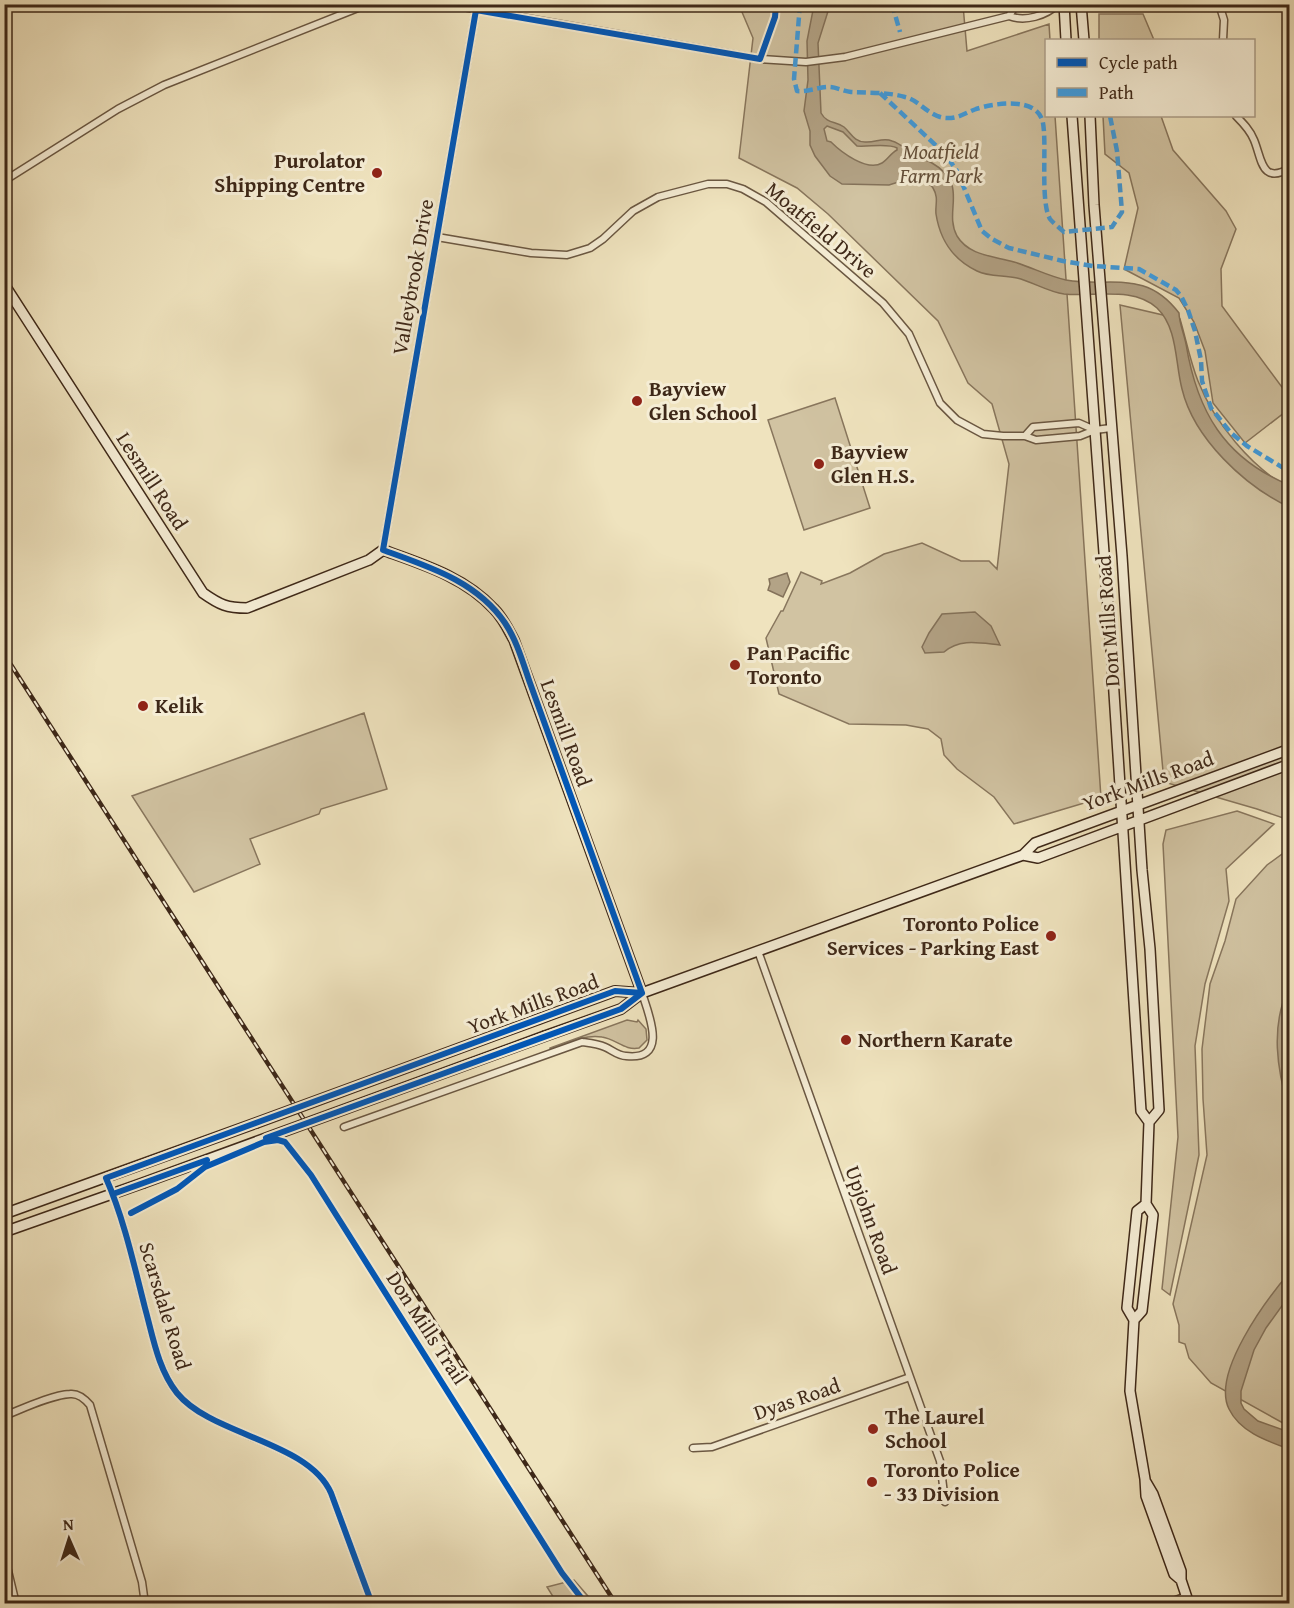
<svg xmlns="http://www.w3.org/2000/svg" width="1294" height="1608" font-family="'Gentium Book Plus',serif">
  <rect width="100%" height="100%" fill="#efe3be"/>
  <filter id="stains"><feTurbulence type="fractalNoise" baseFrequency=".00333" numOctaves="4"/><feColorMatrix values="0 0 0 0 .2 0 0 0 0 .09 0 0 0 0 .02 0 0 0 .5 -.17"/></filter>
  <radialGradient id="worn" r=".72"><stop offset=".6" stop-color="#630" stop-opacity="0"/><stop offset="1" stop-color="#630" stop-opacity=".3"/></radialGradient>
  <path fill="#d1c3a2" stroke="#88765d" stroke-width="1.5" d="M739,5H963L967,51L1049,24L1050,40H1046V116H1055L1101,798L1014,824L994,797L957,769L944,755L941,739L928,729L906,725L849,724L779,694L766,638L781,611H783L801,572L822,581L821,584L850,573L884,554L922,543L961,561H989L997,569L1009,464L992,404L968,383L938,321L828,214L797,188L739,158L753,38Z
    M1099,14H1143L1154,40H1099Z
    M1103,116H1161L1173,150L1226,211L1236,229L1221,269L1222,306L1290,398L1289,409L1245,443L1213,403L1205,351L1194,322L1179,298L1124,269L1138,208L1129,173L1105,154Z
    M1120,305L1180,319C1186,339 1190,361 1198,381C1214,422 1251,467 1289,488V820L1257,809L1164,782Z
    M835,398L870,508L804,530L768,420Z
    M364,713L387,789L321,809L319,814L250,839L260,864L194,892L132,796Z
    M1237,811L1274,824L1226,869L1229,901L1205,984L1195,1046L1199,1155L1170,1295L1162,1289L1178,1137L1163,844L1166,830Z
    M1289,849V1424L1283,1423L1211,1383L1189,1358L1185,1344L1179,1342V1325L1173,1304L1207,1155L1203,1099L1202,1049L1210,984L1225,941L1236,899L1267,865Z
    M627,1020L637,1022L638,1020L646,1029L647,1040L639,1048C625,1051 616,1039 602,1037C585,1034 567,1043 550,1049V1048Z
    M574,1580L594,1603H557L547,1587Z"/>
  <path fill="#b3a386" stroke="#84725a" stroke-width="1.5" fill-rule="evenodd" d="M814,5H830L818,43L821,113C827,124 836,121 844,127C851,133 854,142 865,142C875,143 883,137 892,141C900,143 908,151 915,155C920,159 927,160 932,163C970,185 943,210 957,236C969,256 994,256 1014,262C1031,267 1048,276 1066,280C1110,288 1145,268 1179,313C1179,322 1184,334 1186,344C1197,411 1224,458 1289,485V507C1245,486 1194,439 1182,389C1175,363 1178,328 1157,308C1133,286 1094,297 1064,294C1048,292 1033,282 1017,278C1004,275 989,277 977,271C954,260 940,240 936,214C935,205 939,198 933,188C930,183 920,180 914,177L889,185L842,184L830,176L815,156L810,145V131L804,111L808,80L807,41ZM827,126L843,132L857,146C869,147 888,143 897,148V150C891,153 887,160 882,163C867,172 841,152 831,142L827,141L824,129Z
    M787,573L790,582L783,597L768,590L770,584L769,579Z
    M975,612L991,626L1000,645C980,643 960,638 944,652L925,653L922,647L929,633L942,614Z
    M1289,987L1288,1047L1290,1057L1289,1110C1277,1070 1270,1026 1289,987Z
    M1289,1273V1296L1266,1328L1254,1350L1241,1391V1403L1244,1409L1258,1421L1289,1432V1449C1267,1441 1240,1432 1229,1409C1211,1373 1267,1299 1289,1273Z"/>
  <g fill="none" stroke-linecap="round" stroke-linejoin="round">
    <defs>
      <path id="street" d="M446,4L760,59L806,62L845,57L1009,16C1025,22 1046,16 1058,4
        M1219,4L1224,20L1223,40
        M1009,16L1014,8L1026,4
        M1236,116C1243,123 1250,130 1254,140C1262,159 1261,185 1290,168
        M4,181L118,109L164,85L368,4
        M437,237L531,253L567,255L590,248L603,239L633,211L658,197L708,184H727L743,189L766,202L883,303L909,334L940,403L957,420L983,434L1003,436H1025L1036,440L1080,436L1095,430L1111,428
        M1025,436L1033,427L1079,423L1095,430
        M383,550L476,10
        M758,951L940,1461L945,1502
        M344,1127L582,1042C589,1043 598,1044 605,1047C612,1050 618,1056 626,1056C669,1061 649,1015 642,993
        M106,1178C124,1219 134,1265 145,1308C153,1337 158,1369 177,1393C212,1436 308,1441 331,1493L372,1604
        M4,1416C22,1409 51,1395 70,1394C78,1393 85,1399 90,1405L142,1582L145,1604
        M693,1448L712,1447L910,1377
        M4,1554L16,1604
        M1166,1604L1186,1596"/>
      <path id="secondary" d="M1064,4L1066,40
        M1081,4L1084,40
        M1072,116L1112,662L1141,1111L1149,1122L1146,1204L1153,1215L1142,1311L1134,1320
        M1090,116L1094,205L1122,556L1142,870L1150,949L1159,1110L1149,1122
        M4,284L203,593C220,605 227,608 247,608L369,560L383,550C422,564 465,577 494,609C503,618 508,629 514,640L642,993
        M1023,855L1038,858L1290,764
        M539,1019L615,991L642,993
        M545,1036L621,1009L642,993L1023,855L1035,843L1290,749
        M1146,1204L1137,1211L1127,1308L1134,1320L1130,1391L1145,1479L1146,1496L1174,1574L1181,1580
        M4,1214L256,1123
        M4,1232L143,1183
        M1146,1482L1153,1494L1181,1571V1580L1189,1604"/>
    </defs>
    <use href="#street" stroke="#6a5742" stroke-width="9"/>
    <use href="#secondary" stroke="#3e2818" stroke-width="12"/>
    <use href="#street" stroke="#f5edd5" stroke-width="6"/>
    <use href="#secondary" stroke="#f5edd5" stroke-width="9"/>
    <defs>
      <path id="rail" d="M4,654L616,1604"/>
    </defs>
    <use href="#rail" stroke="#3e2818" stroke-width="4.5"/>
    <use href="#rail" stroke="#f5edd5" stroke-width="2" stroke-dasharray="7" stroke-linecap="butt"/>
    <defs>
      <path id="secondary-bridge" d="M256,1123L539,1019
        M143,1183L545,1036"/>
    </defs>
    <use href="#secondary-bridge" stroke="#3e2818" stroke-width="12" stroke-linecap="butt"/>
    <use href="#secondary-bridge" stroke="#f5edd5" stroke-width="9"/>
    <path stroke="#3f9cdf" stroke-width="4.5" stroke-dasharray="9 4.5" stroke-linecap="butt" d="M800,4L794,79L797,91C808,92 818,87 829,87C836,87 843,91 851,92C869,93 888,92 905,97C919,100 928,116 945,118C958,119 965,113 976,109C995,103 1038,96 1043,123C1047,145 1040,202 1050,219C1053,223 1060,228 1064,232L1112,227L1122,212L1117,151L1110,116
      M892,4L900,32
      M880,93L945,154L957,171L982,231L992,239L1009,248L1063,261L1093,266L1139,269L1176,290L1181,296L1188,310L1195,331L1201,360L1202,381L1211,408L1231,433L1247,446L1290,472"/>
    <defs>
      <path id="cycleway" d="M642,993L530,683C523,663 517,641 505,623C477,581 427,566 383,550L476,10L760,59L775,17L776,4
        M266,1138L621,1009L642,993
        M113,1194L207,1160
        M131,1213L177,1189L205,1167L264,1142L278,1140L285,1142L311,1175L562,1573L586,1604
        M372,1604L331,1493C308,1441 212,1436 177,1393C158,1369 153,1337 145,1308C134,1265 124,1219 106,1178L615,991L642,993"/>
    </defs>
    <use href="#cycleway" stroke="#f5edd5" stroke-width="10"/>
    <use href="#cycleway" stroke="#0057b8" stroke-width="6"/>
  </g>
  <g fill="#8f2418" stroke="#f5edd5" stroke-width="2">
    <circle cx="377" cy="173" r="6"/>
    <circle cx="637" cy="401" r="6"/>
    <circle cx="819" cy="464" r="6"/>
    <circle cx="735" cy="665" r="6"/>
    <circle cx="143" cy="706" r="6"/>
    <circle cx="1051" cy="936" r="6"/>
    <circle cx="846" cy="1040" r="6"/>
    <circle cx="873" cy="1429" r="6"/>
    <circle cx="872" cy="1482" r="6"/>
  </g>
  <g text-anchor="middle" stroke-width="6" stroke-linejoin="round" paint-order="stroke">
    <g font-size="21" font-style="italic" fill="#634f3a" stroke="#f5edd5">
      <text x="941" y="159">Moatfield<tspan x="941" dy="24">Farm Park</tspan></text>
    </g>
    <g font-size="21" font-weight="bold" fill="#3e2818" stroke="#f5edd5" text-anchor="start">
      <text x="365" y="168" text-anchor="end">Purolator<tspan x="365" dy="24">Shipping Centre</tspan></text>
      <text x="649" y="396">Bayview<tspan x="649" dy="24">Glen School</tspan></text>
      <text x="831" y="459">Bayview<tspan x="831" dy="24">Glen H.S.</tspan></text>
      <text x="747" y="660">Pan Pacific<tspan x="747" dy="24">Toronto</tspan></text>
      <text x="155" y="713">Kelik</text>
      <text x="1039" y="931" text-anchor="end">Toronto Police<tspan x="1039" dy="24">Services - Parking East</tspan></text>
      <text x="858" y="1047">Northern Karate</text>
      <text x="885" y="1424">The Laurel<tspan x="885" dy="24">School</tspan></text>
      <text x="884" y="1477">Toronto Police<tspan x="884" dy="24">- 33 Division</tspan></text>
    </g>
    <g font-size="21" fill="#3e2818" stroke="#f5edd5">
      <text transform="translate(821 230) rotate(40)" y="7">Moatfield Drive</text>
      <text transform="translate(413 277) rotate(-80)" y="7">Valleybrook Drive</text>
      <text transform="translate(152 481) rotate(57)" y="7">Lesmill Road</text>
      <text transform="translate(1108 621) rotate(-94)" y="7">Don Mills Road</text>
      <text transform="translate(566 733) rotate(70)" y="7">Lesmill Road</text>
      <text transform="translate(1148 781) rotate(-20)" y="7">York Mills Road</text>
      <text transform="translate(533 1004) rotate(-20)" y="7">York Mills Road</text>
      <text transform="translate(871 1220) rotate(70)" y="7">Upjohn Road</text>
      <text transform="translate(165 1306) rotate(73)" y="7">Scarsdale Road</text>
      <text transform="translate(427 1328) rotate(57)" y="7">Don Mills Trail</text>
      <text transform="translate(797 1399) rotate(-19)" y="7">Dyas Road</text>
    </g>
  </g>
  <rect width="1294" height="1608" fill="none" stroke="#efe3be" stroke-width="24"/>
  <rect x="6" y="6" width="1282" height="1596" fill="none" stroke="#3e2818" stroke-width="3"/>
  <rect x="12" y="12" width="1270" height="1584" fill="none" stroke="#3e2818" stroke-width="1.5"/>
  <rect x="1045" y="39" width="210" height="78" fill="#f5edd5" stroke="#ac9e89" stroke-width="1.5"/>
  <rect x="1057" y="58" width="30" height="9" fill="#0057b8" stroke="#ac9e89" stroke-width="1.5"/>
  <text x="1099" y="69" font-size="18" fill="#3e2818">Cycle path</text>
  <rect x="1057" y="88" width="30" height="9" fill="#3f9cdf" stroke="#ac9e89" stroke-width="1.5"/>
  <text x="1099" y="99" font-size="18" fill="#3e2818">Path</text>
  <g transform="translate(69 1539) rotate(357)" stroke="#f5edd5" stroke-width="4.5" paint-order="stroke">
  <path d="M0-4.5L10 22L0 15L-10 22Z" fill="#3e2818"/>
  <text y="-9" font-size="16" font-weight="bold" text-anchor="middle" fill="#3e2818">N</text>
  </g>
  <rect width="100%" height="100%" filter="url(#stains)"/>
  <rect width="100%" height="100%" fill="url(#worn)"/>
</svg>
